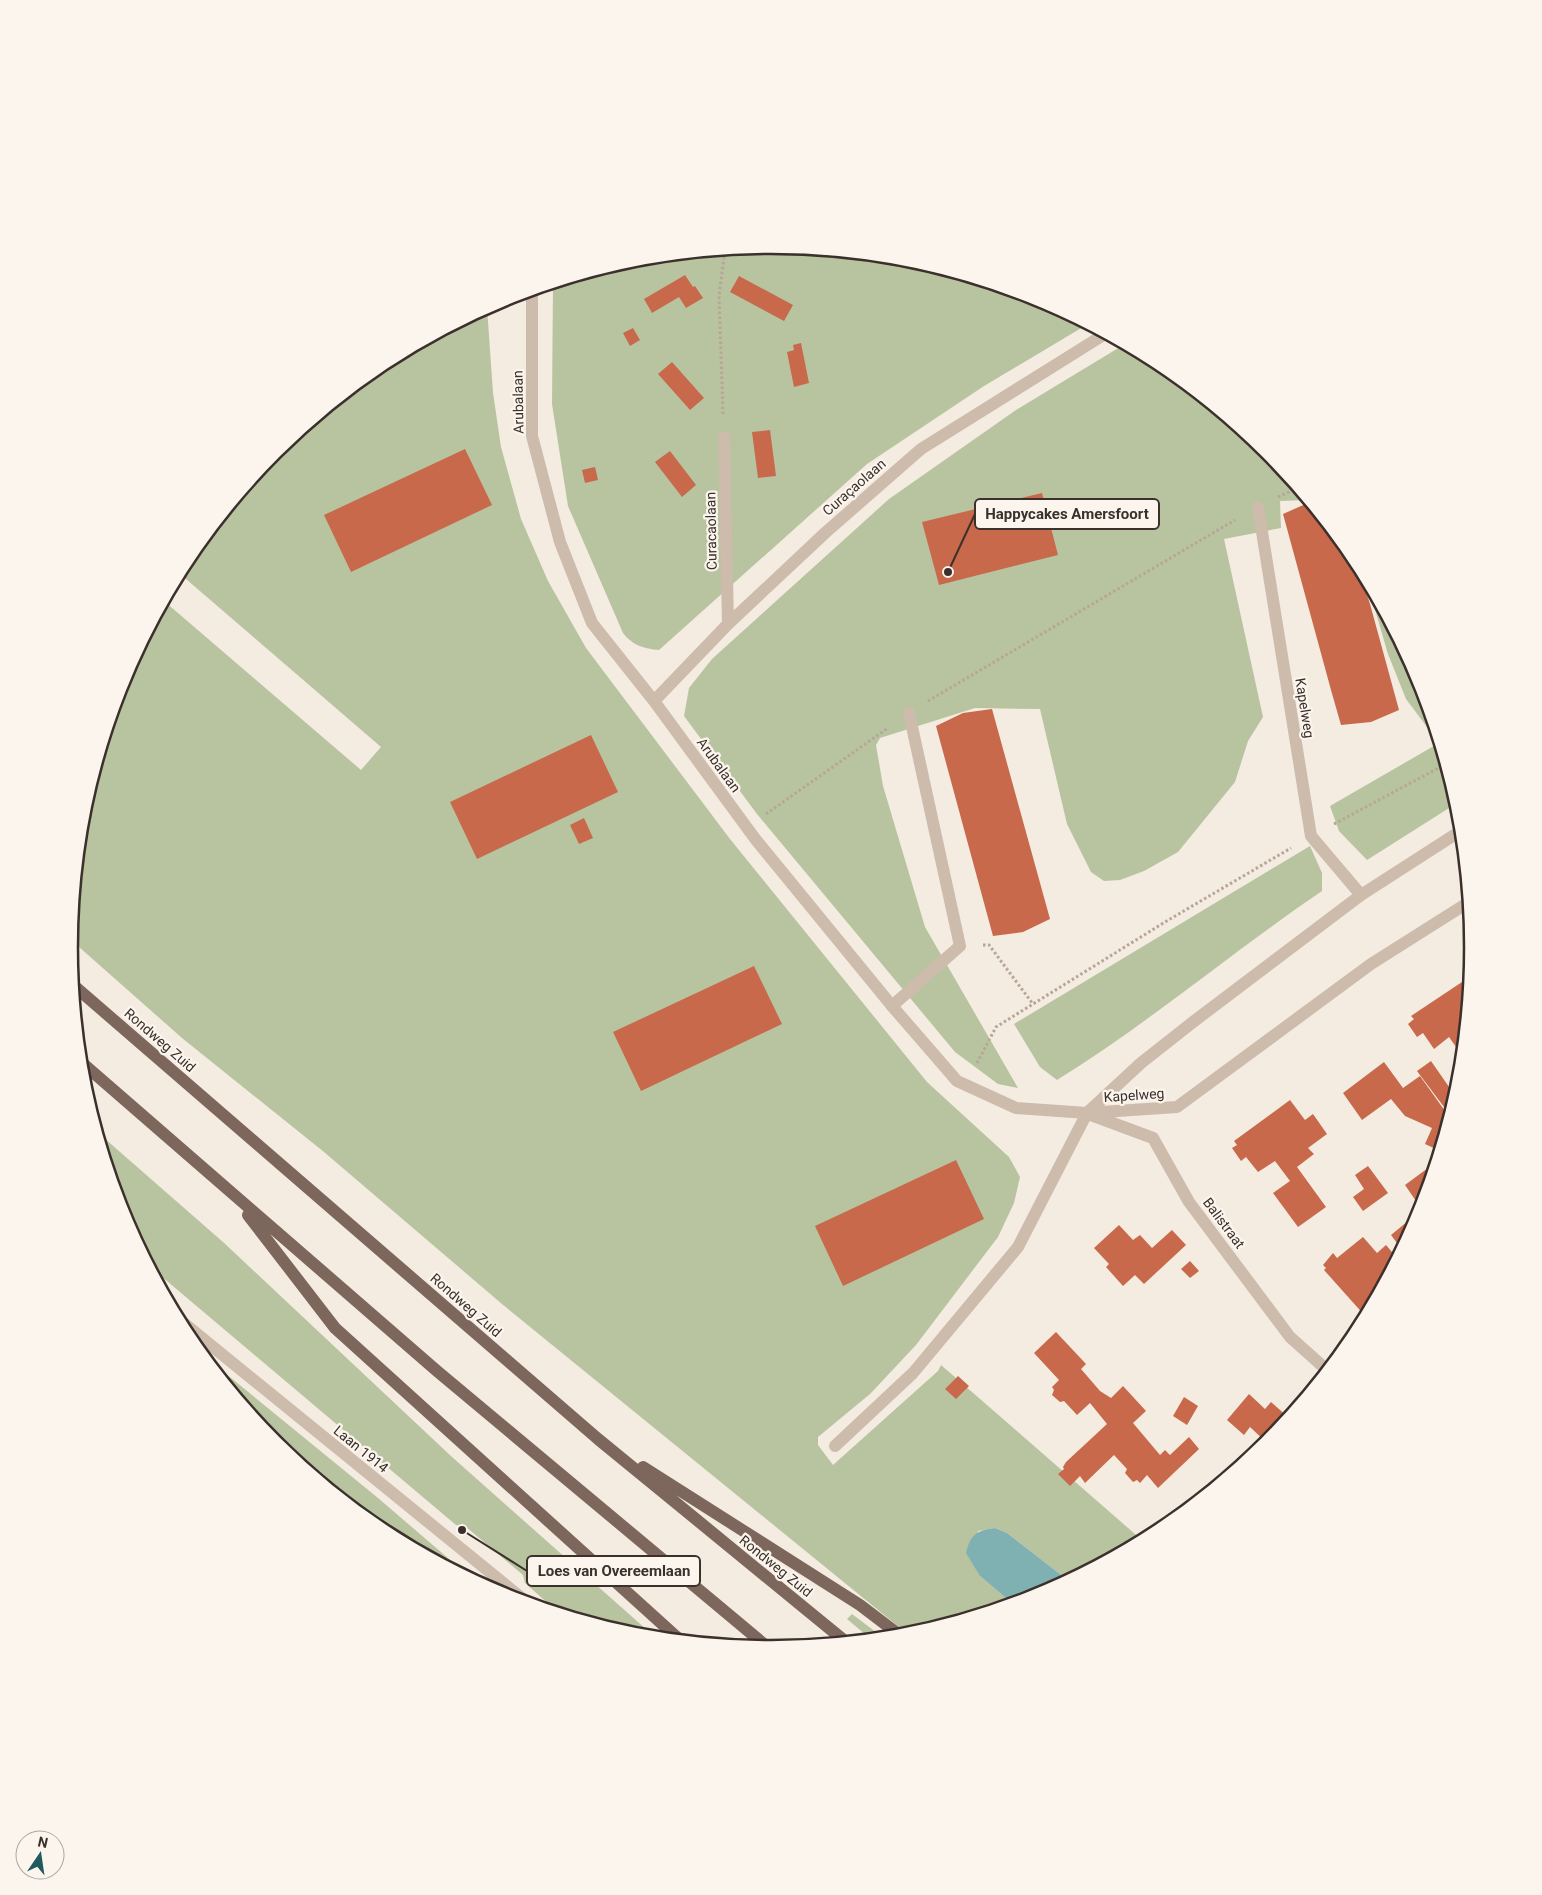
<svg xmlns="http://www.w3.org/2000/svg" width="1542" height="1895" font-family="Roboto,sans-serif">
  <rect width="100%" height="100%" fill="#f4ebe1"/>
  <path fill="#b8c4a0" d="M771,245L908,259L1040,299L1088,324L984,386L867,464L659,650C644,649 632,645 623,633L568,506L552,404L553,283L634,259Z
    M487,307L493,393L501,447L521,519L548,581L586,648L730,839L927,1082L1009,1157L1020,1177L1014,1203L998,1237L916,1345L870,1394L818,1437V1445L833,1465L938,1371L941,1365L1143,1541L1069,1581L1007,1533L995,1528L978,1531L980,1576L1013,1604L910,1636L502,1304L324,1152L182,1038L70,939L82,810L122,678L164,601L361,770L381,747L179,573L187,557L275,451L381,363Z
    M1125,344L1161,364L1268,451L1308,500L1280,501L1281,528L1224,539L1263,717L1248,741L1235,782L1178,852L1144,871L1120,880L1104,881L1091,872L1067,824L1040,709L975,708L880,738L876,745L883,786L925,927L1018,1088L998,1084L955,1052L757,814L684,716L689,688L712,659L889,499L1016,410Z
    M1366,579L1420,679L1457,803L1367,860L1339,831L1330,806L1439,743L1406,699L1388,654Z
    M1310,846L1322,873V891C1232,952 1149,1023 1057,1080L1040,1067L1014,1024Z
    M96,1131L223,1242L452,1457L656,1638L634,1636L560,1614L525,1583L523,1575L465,1526L456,1525L148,1265L122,1216Z
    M198,1351L378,1498L477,1583L381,1531L274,1444Z
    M852,1614L885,1639L872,1640L847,1619Z"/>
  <path fill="#7fb0b2" d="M995,1528L1007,1533L1069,1581L1039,1596L1013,1604L980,1576L966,1553C970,1535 977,1530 995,1528Z"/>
  <path fill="#c8694b" d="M685,275L693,287L695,286L703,298L686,308L679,297L652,313L644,299Z
    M739,276L793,305L784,321L730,292Z
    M633,328L640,340L630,346L623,333Z
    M801,343L809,383L794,387L787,352L794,350L793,345Z
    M672,362L704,398L690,410L658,374Z
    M770,430L776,476L758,478L752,432Z
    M465,449L492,505L351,572L324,515Z
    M670,451L696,485L682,497L655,462Z
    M595,467L598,480L585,483L582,470Z
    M1042,493L1058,555L939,585L922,522Z
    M1310,502L1355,558L1370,604L1399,710L1371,722L1341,725L1331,690L1283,514Z
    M992,709L1050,919L1023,932L993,936L936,726L963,713Z
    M591,735L618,792L477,859L450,802Z
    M584,818L593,838L579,844L570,825Z
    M754,966L782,1024L641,1091L613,1032Z
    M1468,978L1470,981L1465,1027L1462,1029L1465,1034L1463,1053L1461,1054L1449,1037L1434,1049L1423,1033L1417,1037L1408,1024L1414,1019L1411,1016Z
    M1431,1061L1456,1097L1450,1115L1417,1071Z
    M1384,1062L1403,1088L1420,1076L1450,1118L1438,1150L1425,1144L1432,1128L1405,1116L1391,1099L1362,1120L1343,1093Z
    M1290,1100L1305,1120L1313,1114L1327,1134L1308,1148L1314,1154L1297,1167L1326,1207L1298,1227L1273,1193L1290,1181L1275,1161L1258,1172L1246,1157L1241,1161L1232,1148L1237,1145L1234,1141Z
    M956,1160L984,1219L843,1286L815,1226Z
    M1368,1166L1388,1193L1363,1211L1353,1197L1364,1189L1355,1175Z
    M1428,1168L1432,1175L1427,1193L1416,1201L1405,1185Z
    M1408,1221L1414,1228L1406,1242L1400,1247L1391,1235Z
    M1119,1225L1133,1240L1140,1235L1152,1248L1172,1230L1186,1245L1144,1284L1135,1275L1123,1286L1106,1267L1109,1264L1094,1248Z
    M1363,1237L1377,1253L1386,1245L1397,1258L1366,1317L1324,1270L1326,1268L1323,1265L1333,1253L1337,1258Z
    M1190,1261L1199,1271L1190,1278L1181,1269Z
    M1056,1332L1086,1364L1081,1369L1100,1391L1111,1398L1123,1386L1146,1411L1133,1423L1160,1455L1165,1450L1170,1455L1189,1437L1199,1449L1158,1488L1147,1475L1140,1483L1137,1480L1133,1482L1125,1473L1127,1469L1114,1455L1085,1483L1080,1476L1070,1486L1058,1474L1064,1469L1063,1467L1066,1462L1107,1424L1090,1403L1077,1415L1064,1401L1060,1402L1052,1395L1054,1390L1052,1387L1059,1380L1034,1353Z
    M958,1376L969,1386L956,1399L945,1389Z
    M1249,1394L1265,1409L1271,1402L1289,1418L1268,1444L1250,1427L1244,1435L1227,1420Z
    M1184,1397L1198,1406L1187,1425L1173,1416Z"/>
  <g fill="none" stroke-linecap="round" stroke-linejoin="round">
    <path stroke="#b9a596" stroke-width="3" stroke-dasharray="2.5 2.5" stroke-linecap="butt" d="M723,414L719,296L725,250
      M1278,497L1298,488
      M928,701L1235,520
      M766,814L888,728
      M1334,824L1446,764
      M983,945H989L1033,1004
      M977,1063L996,1027L1165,922L1291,848
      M265,1432L398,1541"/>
    <path stroke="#cdbbac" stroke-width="12" d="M1258,507L1311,836L1361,895
      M892,1006L960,946L909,713"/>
    <path stroke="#cdbbac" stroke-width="12" d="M532,290V436L560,542L592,623L654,701L756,840L892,1006L957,1081L1016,1108L1087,1113L1177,1107L1371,964L1469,902
      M724,437L728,624
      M654,701L728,624L825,533L921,449L1105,334
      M1091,1115L1153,1138L1189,1202L1290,1337L1328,1371
      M175,1316L529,1604
      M835,1446L913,1373L1018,1247L1087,1113L1141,1063L1193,1022L1361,895L1462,830"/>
    <path stroke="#7d675c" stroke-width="12" d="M72,984L598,1439L846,1642
      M80,1061L437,1371L771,1650
      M248,1215L335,1328L681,1641
      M643,1467L860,1605L902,1637"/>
  </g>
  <g text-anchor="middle" stroke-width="4.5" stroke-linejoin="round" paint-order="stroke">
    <g font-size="14" fill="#3b302b" stroke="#fbf5ee">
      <text transform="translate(518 402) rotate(-91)" y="5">Arubalaan</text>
      <text transform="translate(854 487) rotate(-41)" y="5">Curaçaolaan</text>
      <text transform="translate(711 531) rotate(-91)" y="5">Curacaolaan</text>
      <text transform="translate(1305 708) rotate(81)" y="5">Kapelweg</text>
      <text transform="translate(719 765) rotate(54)" y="5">Arubalaan</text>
      <text transform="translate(160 1040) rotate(41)" y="5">Rondweg Zuid</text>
      <text transform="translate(1134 1095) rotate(-4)" y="5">Kapelweg</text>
      <text transform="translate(1224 1223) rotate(53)" y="5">Balistraat</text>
      <text transform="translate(466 1305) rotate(41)" y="5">Rondweg Zuid</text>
      <text transform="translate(361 1449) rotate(39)" y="5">Laan 1914</text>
      <text transform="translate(776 1566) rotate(39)" y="5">Rondweg Zuid</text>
    </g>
  </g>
  <path d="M0 0H1542V1895H0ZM78 947a693 693 0 1 1 1386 0a693 693 0 1 1-1386 0Z" fill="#fbf5ee" fill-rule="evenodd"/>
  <path fill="none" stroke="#3b302b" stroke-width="2.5" d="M78 947a693 693 0 1 1 1386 0a693 693 0 1 1-1386 0Z"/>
  <path fill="none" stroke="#3b302b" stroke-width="2" d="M948 572L975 514M462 1530L527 1571"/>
  <g fill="#3b302b" stroke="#fbf5ee" stroke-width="2">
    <circle cx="948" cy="572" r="5"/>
    <circle cx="462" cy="1530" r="5"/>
  </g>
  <g fill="#fbf5ee" stroke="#3b302b" stroke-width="2">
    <rect x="975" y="499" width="184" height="30" rx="5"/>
    <rect x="527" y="1556" width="173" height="30" rx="5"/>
  </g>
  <g font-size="15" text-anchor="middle" font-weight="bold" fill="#3b302b">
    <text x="1067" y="519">Happycakes Amersfoort</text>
    <text x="614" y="1576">Loes van Overeemlaan</text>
  </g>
  <g transform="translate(40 1855) rotate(13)"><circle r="24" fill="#fbf5ee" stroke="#aea6a0"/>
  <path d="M0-4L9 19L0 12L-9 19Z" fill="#1f5a5e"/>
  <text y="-8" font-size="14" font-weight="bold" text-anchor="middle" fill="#3b302b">N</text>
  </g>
</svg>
